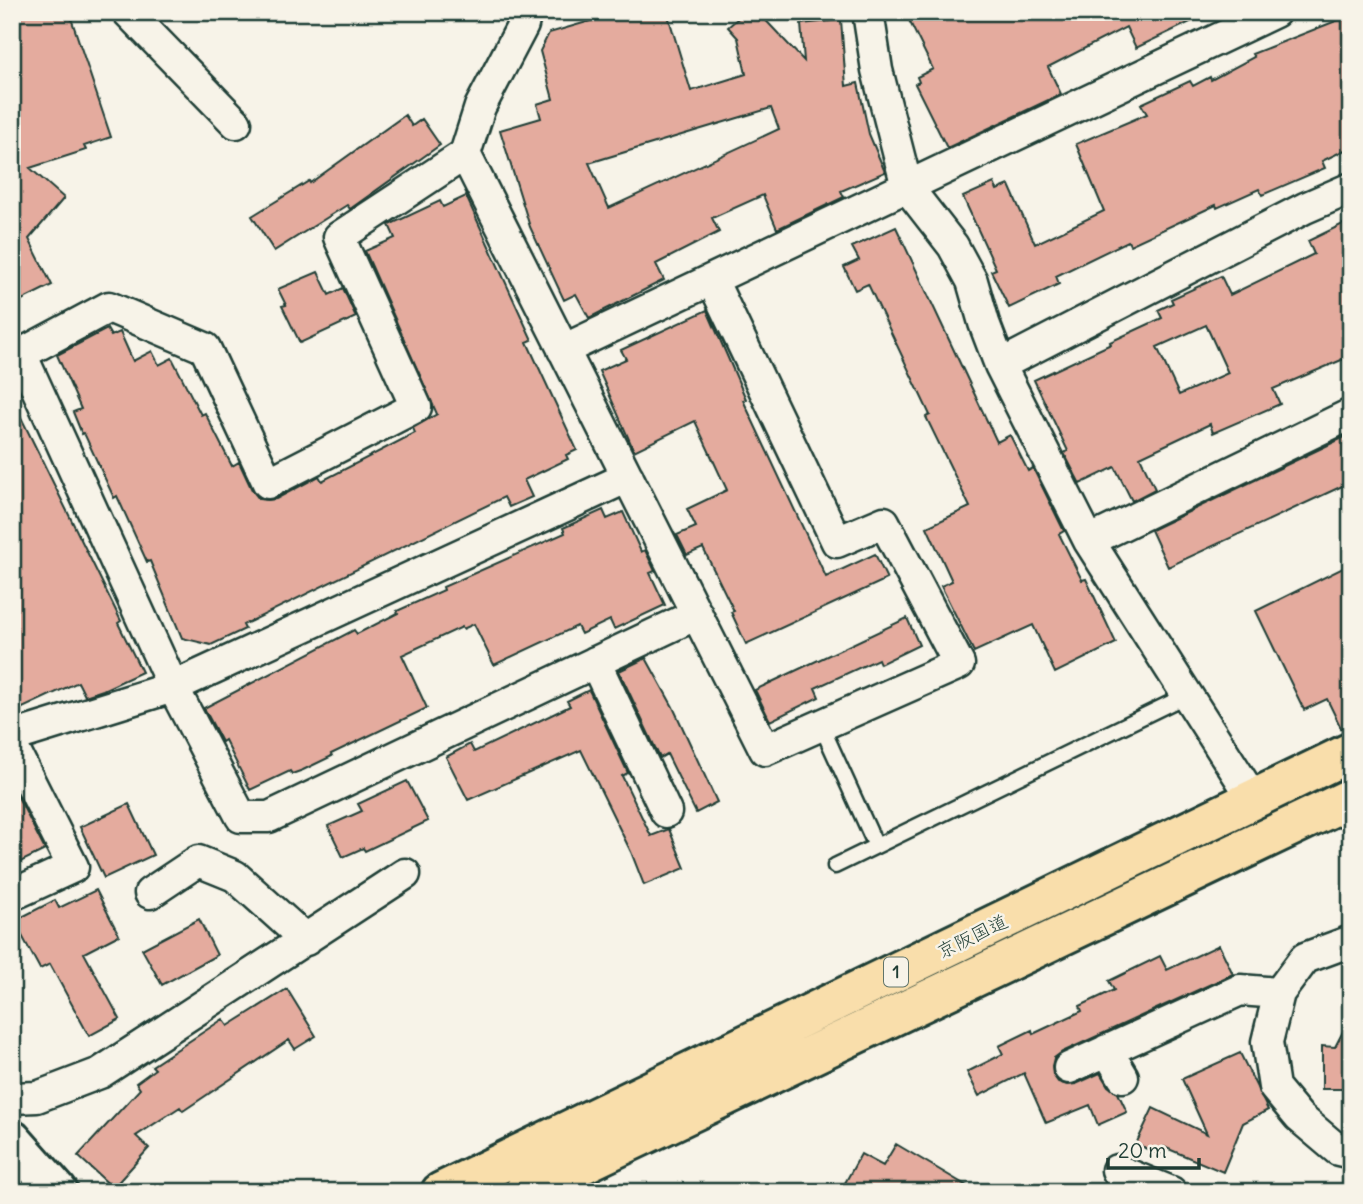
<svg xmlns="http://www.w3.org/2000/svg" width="1363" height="1204" font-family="Delius,'Klee One',sans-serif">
  <rect width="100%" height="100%" fill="#f7f3e8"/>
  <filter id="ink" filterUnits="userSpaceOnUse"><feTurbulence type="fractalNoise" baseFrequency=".0143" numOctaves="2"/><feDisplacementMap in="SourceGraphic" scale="14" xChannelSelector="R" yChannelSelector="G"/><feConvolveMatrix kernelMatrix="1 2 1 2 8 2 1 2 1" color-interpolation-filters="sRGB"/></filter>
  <g filter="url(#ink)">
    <path fill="#e4ab9e" stroke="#1f3d34" stroke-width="2" fill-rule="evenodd" d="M12,12H69L111,137L84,146L86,150L30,168L64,198L29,239L52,285L12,305Z
      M595,12H667L691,91L746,74L738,38L728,27L745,12H758L804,61L801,24L841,20L846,86L858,83L869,134L885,172L841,191L844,197L777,229L763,195L712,218L719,232L656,264L664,280L589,318L576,294L564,300L530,227L500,130L541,118L537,104L553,99L540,51L549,33L597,19ZM771,108L779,129L609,208L589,163Z
      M905,12H1211L1136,48L1126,27L1048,67L1061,94L947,148L915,84L919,82L917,77L933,69Z
      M1351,15V147L1322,161L1325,168L1262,195L1259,189L1217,208L1216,205L1130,245L1128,241L1056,276L1059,284L1009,308L991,271L996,269L963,197L994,183L997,190L1009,185L1035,244L1104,211L1076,144L1147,114L1141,104L1190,81L1193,86L1210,77L1211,80L1254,57L1252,54Z
      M405,115L412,126L422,119L440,145L350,209L347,205L274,251L252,216L309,181L310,183Z
      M466,196L532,340L527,342L577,450L566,455L568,459L524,480L532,497L509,507L504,497L243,625L245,629L211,645L182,638L150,561L147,562L117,496L114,498L84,433L82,434L73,412L81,409L57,355L107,329L111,336L120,332L133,361L152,351L159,365L172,358L201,415L205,413L232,466L239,462L252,490L259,499L268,500L276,499L319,476L322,481L415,433L413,428L437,414L365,251L395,238L389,225L440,201L443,207Z
      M1351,220V356L1273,389L1280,404L1213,433L1210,424L1140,457L1155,489L1132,501L1115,467L1080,484L1064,453L1068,451L1034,380L1111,344L1110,342L1162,318L1158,310L1173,303L1171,299L1221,276L1230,295L1314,254L1308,241ZM1206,325L1228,373L1179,395L1157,347Z
      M896,227L997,442L1010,435L1028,471L1033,468L1064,531L1059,534L1082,580L1086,579L1116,643L1055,673L1033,625L974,652L941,586L952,581L927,527L970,507L926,417L930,415L868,284L855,290L844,267L859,260L852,247Z
      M318,272L329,295L343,288L356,317L300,343L282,306L286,305L278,289Z
      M707,310L746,399L743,400L826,577L875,554L887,579L746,644L731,612L734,611L703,548L687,555L677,535L696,527L687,509L727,490L695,421L634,451L599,371L626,359L621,350Z
      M12,399L121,621L118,623L142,672L103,690L85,696L78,682L12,713Z
      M1351,434V482L1168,567L1151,530Z
      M603,510L607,519L623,512L641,552L645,550L655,571L650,573L665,605L614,629L610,620L581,634L577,626L494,665L474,624L463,629L462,627L402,655L427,708L331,754L332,756L303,770L292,774L290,771L250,790L225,740L222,742L204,708L354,630L357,634L398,613L397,611L444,590L443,587L565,533L563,528Z
      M1351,564V730L1343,732L1327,699L1304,710L1256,611Z
      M907,618L919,645L880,664L878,659L815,688L819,697L770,721L755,690Z
      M646,658L673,707L717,802L696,813L667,754L660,758L619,671Z
      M589,690L628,773L622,776L651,836L669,829L685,868L644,885L631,852L581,750L468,800L446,757L470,744L474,752L570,706L567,701Z
      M407,781L428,821L365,851L363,848L343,857L328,826L362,811L358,804Z
      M12,785L45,850L12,866Z
      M129,804L153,855L104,878L80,827Z
      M96,890L119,935L84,953L120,1019L89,1036L50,964L40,969L14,921L55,900L59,908Z
      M199,919L217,955L162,985L142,949Z
      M1219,945L1233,974L1062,1052L1054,1058L1052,1066L1053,1075L1058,1082L1067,1085L1076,1084L1100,1073L1108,1086L1118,1093L1127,1112L1098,1125L1090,1105L1046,1123L1024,1073L979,1096L967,1072L1003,1054L999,1046L1032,1030L1033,1034L1082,1011L1080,1006L1114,990L1109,981L1160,956L1167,970Z
      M287,989L316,1036L295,1049L289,1040L183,1111L180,1107L136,1136L149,1148L113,1188L78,1156L140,1089L136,1083L155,1069L152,1066L223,1019L228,1026Z
      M1351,1016V1089H1322V1046L1335,1047Z
      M1240,1053L1268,1110L1243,1123L1223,1172L1164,1147L1160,1155L1136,1144L1153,1108L1207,1134L1182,1079Z
      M896,1144L977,1192H840L861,1154L883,1166Z"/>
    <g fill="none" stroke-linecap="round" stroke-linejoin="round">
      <defs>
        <path id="lane" d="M821,725L876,846
          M835,866L1187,695"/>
        <path id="street" d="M128,12L236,123
          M526,12L523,25L480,107L465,154L339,237L416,407L268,483L205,348L109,307L21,354L173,687L241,817H269L697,614
          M868,12L877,70L907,187L953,246L972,281L984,323L1000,365L1089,541L1254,800
          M465,154L765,750L959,664L884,522L837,542L712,280
          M563,350L1275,12
          M1000,365L1305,208L1351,188
          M1089,541L1351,414
          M595,662L666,812
          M12,737L173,687L628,477
          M12,746L73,867L12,895
          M150,893L198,861L235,876L306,940
          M1351,941L1305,958L1279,993L1267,1042L1274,1087L1299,1117L1338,1150L1351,1153
          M1107,1050L1123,1077
          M1069,1068L1240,990L1279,993
          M12,1098L37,1097L100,1073L405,874
          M1128,1192L1117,1170L1171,1192"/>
        <path id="secondary" d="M12,1140L58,1192"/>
        <path id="highway" d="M441,1192L1351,752
          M524,1192L1351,798"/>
      </defs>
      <use href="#lane" stroke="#1f3d34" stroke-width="19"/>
      <use href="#street" stroke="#1f3d34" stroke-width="35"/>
      <use href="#secondary" stroke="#1f3d34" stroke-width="44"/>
      <use href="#highway" stroke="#1f3d34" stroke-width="44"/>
      <use href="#lane" stroke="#f7f3e8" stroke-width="14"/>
      <use href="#street" stroke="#f7f3e8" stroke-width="30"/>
      <use href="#secondary" stroke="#f7f3e8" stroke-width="38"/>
      <use href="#highway" stroke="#f9deab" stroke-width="38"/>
    </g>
  </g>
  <g text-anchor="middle" stroke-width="5" stroke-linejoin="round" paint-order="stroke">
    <rect fill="#f7f3e8" stroke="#60746a" stroke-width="2" x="884" y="957.5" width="24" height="29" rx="5"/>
    <g font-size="18" font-weight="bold" fill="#1f3d34">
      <text x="896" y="978">1</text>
    </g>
    <g font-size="19" fill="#1f3d34" stroke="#f7f3e8">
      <text transform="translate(972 936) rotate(-26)" y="7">京阪国道</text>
    </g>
  </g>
  <rect width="1363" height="1204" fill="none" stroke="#f7f3e8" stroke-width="42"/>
  <rect x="21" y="21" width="1321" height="1162" fill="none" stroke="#1f3d34" stroke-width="2.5" filter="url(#ink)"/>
  <path d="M1108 1158v10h91v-10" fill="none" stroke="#1f3d34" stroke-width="3.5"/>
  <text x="1118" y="1158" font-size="21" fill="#1f3d34" stroke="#f7f3e8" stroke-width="5" paint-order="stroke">20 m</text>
</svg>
